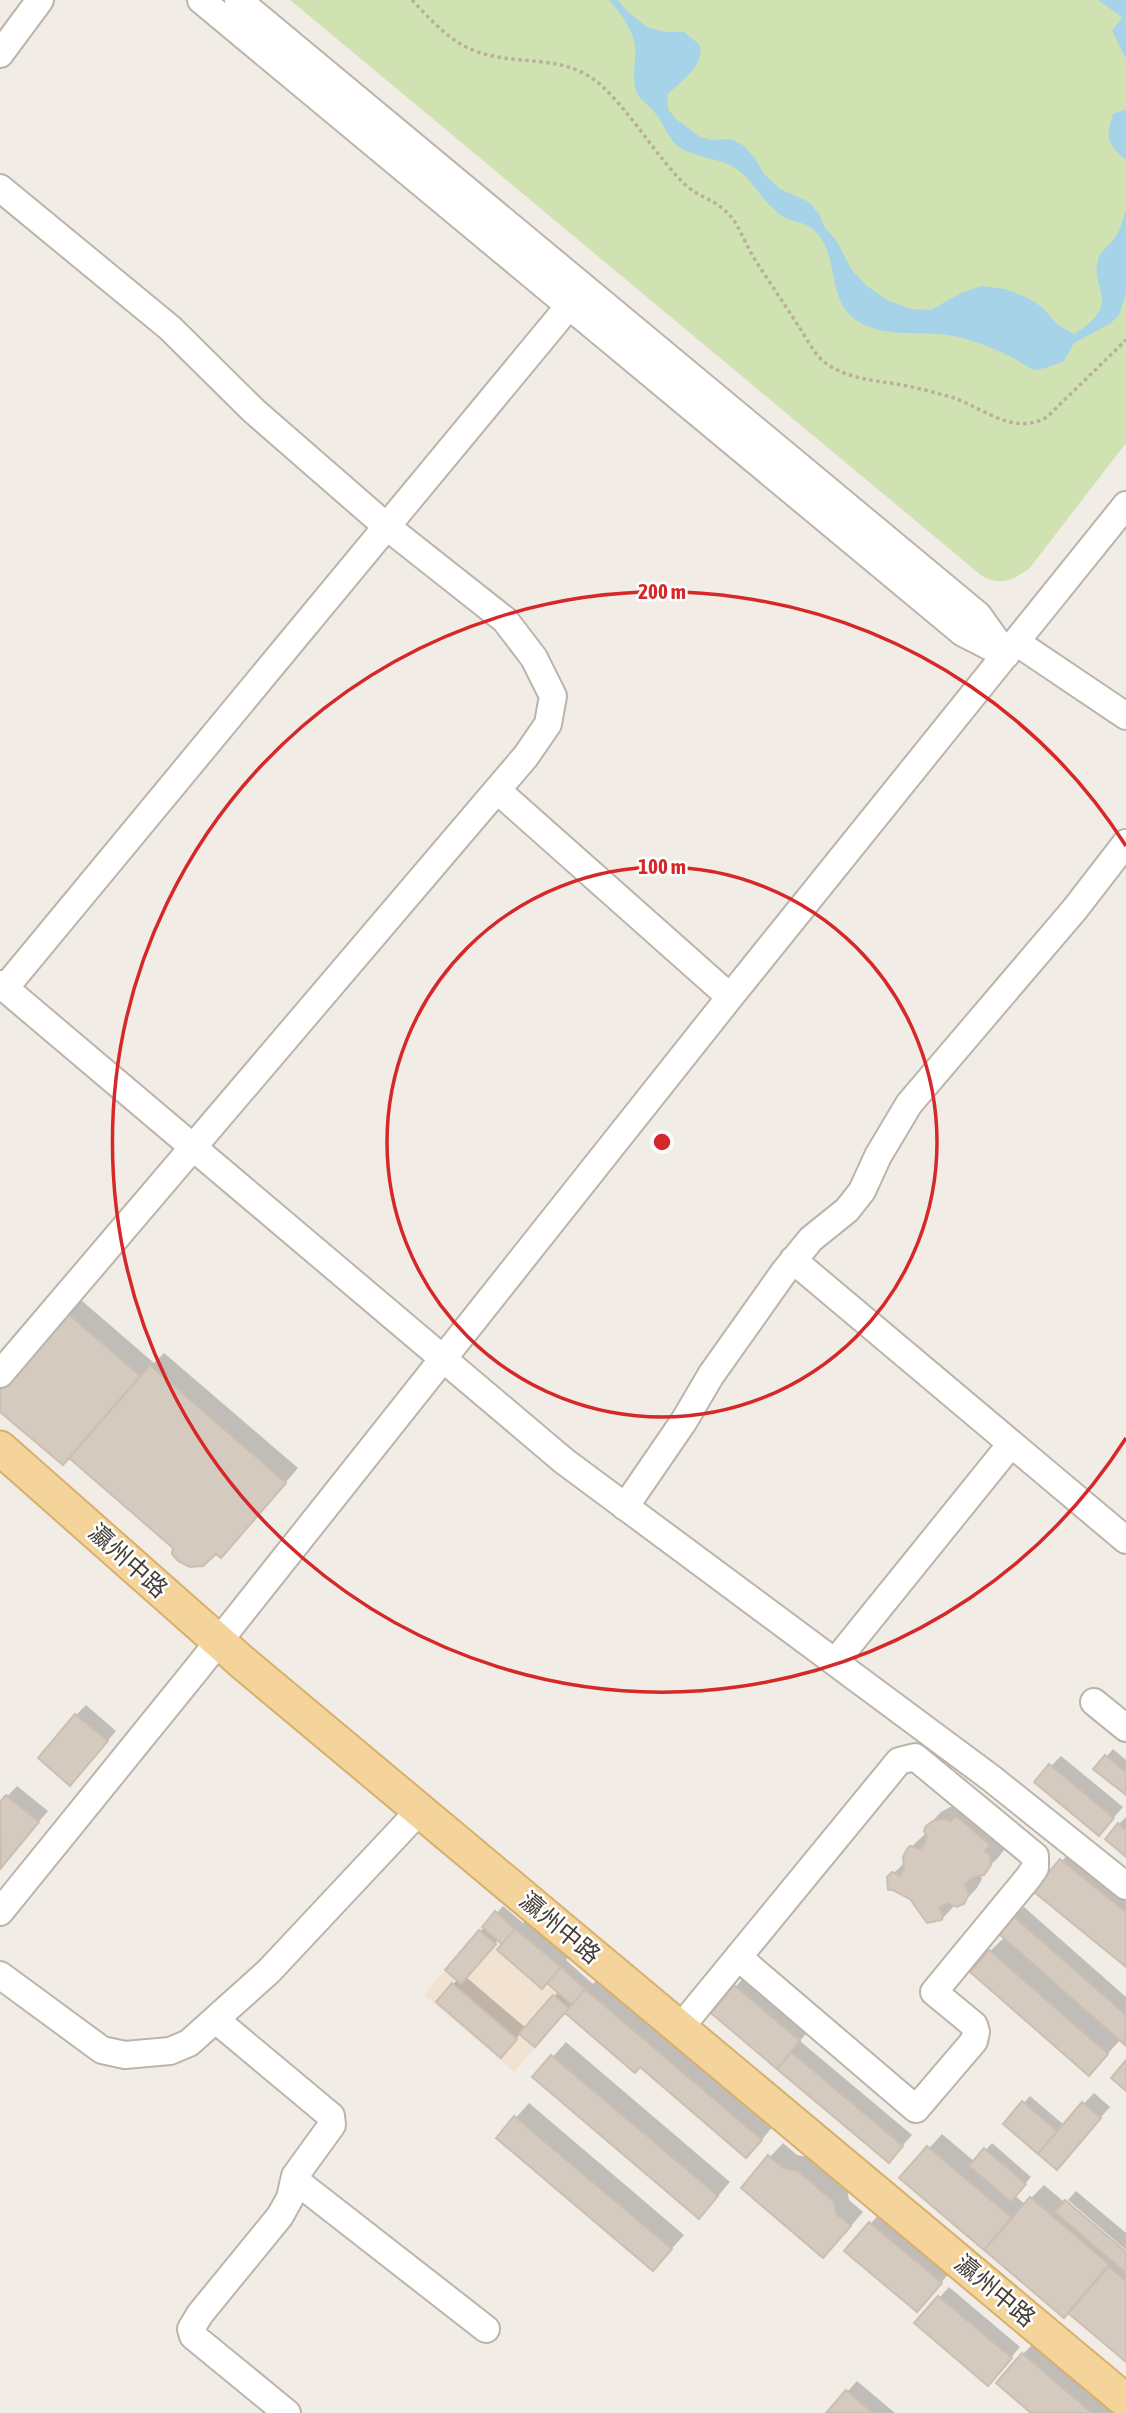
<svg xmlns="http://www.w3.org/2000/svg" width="1126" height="2413" font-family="'Asap Condensed','Noto Sans SC',sans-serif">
  <rect width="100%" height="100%" fill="#f1ede6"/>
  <path fill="#f1e2d2" d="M495,1911L585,1989L514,2072L424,1995Z"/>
  <path fill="#d0e2b2" d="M290,0H1126V443L1029,569C1010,581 1003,586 982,576Z"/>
  <path fill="#a7d3e9" d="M609,0H618L627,11L647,27L665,32H684L700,45C704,68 681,80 667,95L668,109L676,119L700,137L712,140L731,139L743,145L755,158L764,174L780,189L809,202L819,214L825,228L836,240L852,270L867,286L889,301L911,309L931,310L961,293L981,286L1006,289L1028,298L1042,307L1058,325L1074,334C1126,302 1087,288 1099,257C1102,249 1112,243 1116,236C1121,228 1123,218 1126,210V293L1119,315L1111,323L1074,343L1064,361L1046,368L1033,370C1006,352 971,337 939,334C911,332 881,337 856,320C826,300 840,255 815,231C806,221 792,223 782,216C763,203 755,183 738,170C721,158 702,159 684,150C669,143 665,125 655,113C651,107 644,103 640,98C629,83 637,62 635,46C633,29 620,13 609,0Z
    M1098,0H1126V59L1112,31L1122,17Z
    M1126,109V160C1107,143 1105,139 1113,114Z"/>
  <path fill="#0003" fill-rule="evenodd" d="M81,1300L154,1363L164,1353L298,1468L234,1542L216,1551L175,1547L69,1456L0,1409V1391Z
    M86,1705L116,1731L80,1773L76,1715Z
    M1113,1749L1126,1760V1793L1096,1769Z
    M1061,1756L1123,1807L1109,1823L1051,1766Z
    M17,1786L48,1811L1,1865L0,1804Z
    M961,1806L1003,1841L1004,1850L997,1859L980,1874L982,1879L977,1888L963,1903L956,1904L942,1919L889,1878L905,1862L908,1850L927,1832V1827L941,1812L950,1807Z
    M1126,1817V1854L1119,1824Z
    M1075,1846L1126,1888V1964L1036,1891Z
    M503,1906L523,1923L526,1920L569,1956L566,1960L593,1984L600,1976L774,2125L760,2142L640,2065L635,2070L565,2011L521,2033L511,2045L453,1984L458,1979L447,1970ZM507,1936L559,1991L526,2028L466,1977L499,1939Z
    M1024,1907L1126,1997V2041L1125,2042L1121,2039L1102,2060L990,1951L1005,1937L1000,1932Z
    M745,1976L809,2030L800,2041L912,2135L889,2161L713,2013Z
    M566,2042L730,2182L712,2203L535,2077Z
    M1094,2093L1110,2107L1057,2167L1005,2124L1030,2096L1064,2125Z
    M529,2103L684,2235L666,2255L498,2138Z
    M942,2134L975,2162L992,2143L1031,2177L1015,2196L1025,2204L1044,2185L1126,2254V2360L902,2178Z
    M783,2143L797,2155L812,2158L847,2188L849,2200L863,2212L837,2242L770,2157Z
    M1076,2191L1126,2233V2250L1068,2200Z
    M880,2213L950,2272L927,2300L847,2251Z
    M949,2287L1020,2347L998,2373L917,2323Z
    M1036,2341L1122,2413H1034L1023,2354Z
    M857,2381L895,2413H828Z"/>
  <path fill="#d5cabf" stroke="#ccbfb0" stroke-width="2" d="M66,1312L140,1376L63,1465L0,1412V1388Z
    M150,1365L286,1483L221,1558L216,1554L203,1566L190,1567L178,1561L172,1554L173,1548L69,1458Z
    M75,1714L108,1741L70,1786L38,1758Z
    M1105,1755L1126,1772V1795L1093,1769Z
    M1049,1764L1114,1818L1099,1836L1034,1782Z
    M6,1795L39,1822L1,1868L0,1802Z
    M956,1816L990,1845L985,1851L990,1855L991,1865L984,1875L974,1877L965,1884L969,1894L964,1904L957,1907L947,1903L939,1908L943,1915L942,1920L927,1923L910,1899L893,1890H888L887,1877L892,1872L900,1876L904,1868L903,1857L907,1849L910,1846L920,1849L924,1845L927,1837L924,1831L926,1826L935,1820L946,1819L950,1822Z
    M1118,1823L1126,1830V1857L1105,1839Z
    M1060,1859L1126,1912V1967L1033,1891Z
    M495,1911L515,1929L502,1944L482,1927Z
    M1013,1916L1126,2015L1125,2045L998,1933Z
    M515,1929L561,1967L542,1989L497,1950Z
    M479,1930L496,1944L461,1984L445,1970Z
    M989,1950L1108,2054L1089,2076L970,1972Z
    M561,1967L585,1989L572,2005L547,1983Z
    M452,1983L517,2039L501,2058L436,2002Z
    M734,1985L800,2041L777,2069L711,2013Z
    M585,1989L762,2140L746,2158L640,2067L635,2073L565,2013Z
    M553,1995L569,2008L535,2047L519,2034Z
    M791,2052L903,2146L889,2163L777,2069Z
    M551,2055L718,2196L699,2219L532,2077Z
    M1126,2060V2091L1111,2078Z
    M1022,2101L1057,2131L1038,2154L1003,2124Z
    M1082,2102L1101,2118L1057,2170L1038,2154Z
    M514,2116L672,2249L653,2271L496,2138Z
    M927,2146L1012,2218L984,2250L899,2178Z
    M984,2148L1026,2184L1011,2202L969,2166Z
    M768,2155L783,2168L798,2171L834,2202L836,2214L851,2226L823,2258L741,2188Z
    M1030,2197L1110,2265L1064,2318L984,2250Z
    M1065,2200L1126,2252V2273L1055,2212Z
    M869,2222L942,2283L917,2312L844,2251Z
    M1108,2266L1126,2281V2362L1068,2313Z
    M938,2296L1012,2358L988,2386L914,2323Z
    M1022,2353L1092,2413H1031L996,2383Z
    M846,2390L873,2413H826Z"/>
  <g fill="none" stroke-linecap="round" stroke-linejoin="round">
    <defs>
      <path id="minor" d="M201,0L963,633L1006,655
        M238,0L978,615L1003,650
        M0,54L40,0
        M0,188L170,328L254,411L386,526L505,620L534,658L553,696L548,724L526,756L0,1374
        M1016,642L1126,716
        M497,790L730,997
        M0,984L564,1461L991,1778L1126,1886
        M5,988L569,306
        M793,1260L1126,1540
        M625,1507L684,1421L711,1375L784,1272L811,1239L847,1210L862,1191L878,1156L909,1104L1075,909L1126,843
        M835,1662L1011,1444
        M1094,1702L1126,1728
        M0,1912L196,1670L730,997L1126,505
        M0,1975L102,2050L125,2055L170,2051L189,2043L269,1971L419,1811
        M216,2020L331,2116L332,2125L295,2176L290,2198L280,2216L200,2314L191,2329L193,2336L287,2413
        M680,2028L899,1761L915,1757L1035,1856V1868L1028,1878L934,1992L974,2025L976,2032L974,2041L916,2109L738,1957
        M295,2180L486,2329"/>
      <path id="major" d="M0,1448L242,1662L1126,2401"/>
    </defs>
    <use href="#minor" stroke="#bcb4a9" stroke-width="30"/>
    <use href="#major" stroke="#d8af6d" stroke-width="37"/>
    <path stroke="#bcae9c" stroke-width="3.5" stroke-dasharray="3.5 3.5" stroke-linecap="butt" d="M412,0C431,20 451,43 478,52C521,67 566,52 603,87C624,107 642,133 660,156C669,167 678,179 689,188C707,201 720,201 735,222C741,232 746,244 752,255C768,280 785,305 801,330C808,341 816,357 827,364C851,380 875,380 902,385C919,388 937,393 954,398C985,409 1014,436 1047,417L1126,340"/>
    <use href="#minor" stroke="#fff" stroke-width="26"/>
    <use href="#major" stroke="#f4d49b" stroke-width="33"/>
  </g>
  <g fill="none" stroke="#d62828" stroke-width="3.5">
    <circle cx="662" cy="1142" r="275"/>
    <path d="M1126 1438A550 550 0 1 1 1126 846"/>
  </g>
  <g text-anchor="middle" stroke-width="5" stroke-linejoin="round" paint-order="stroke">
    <g font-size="24" fill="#433d36" stroke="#fff">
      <text transform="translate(128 1561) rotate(42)" y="8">瀛州中路</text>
      <text transform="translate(560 1928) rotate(40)" y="8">瀛州中路</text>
      <text transform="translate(995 2291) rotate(40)" y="8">瀛州中路</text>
    </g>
  </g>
  <circle cx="662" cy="1142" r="10" fill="#d62828" stroke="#fff" stroke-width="3.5"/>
  <g font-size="21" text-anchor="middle" font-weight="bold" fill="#d62828" stroke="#fff" stroke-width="5" stroke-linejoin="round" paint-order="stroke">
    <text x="662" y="599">200 m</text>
    <text x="662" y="874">100 m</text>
  </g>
</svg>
